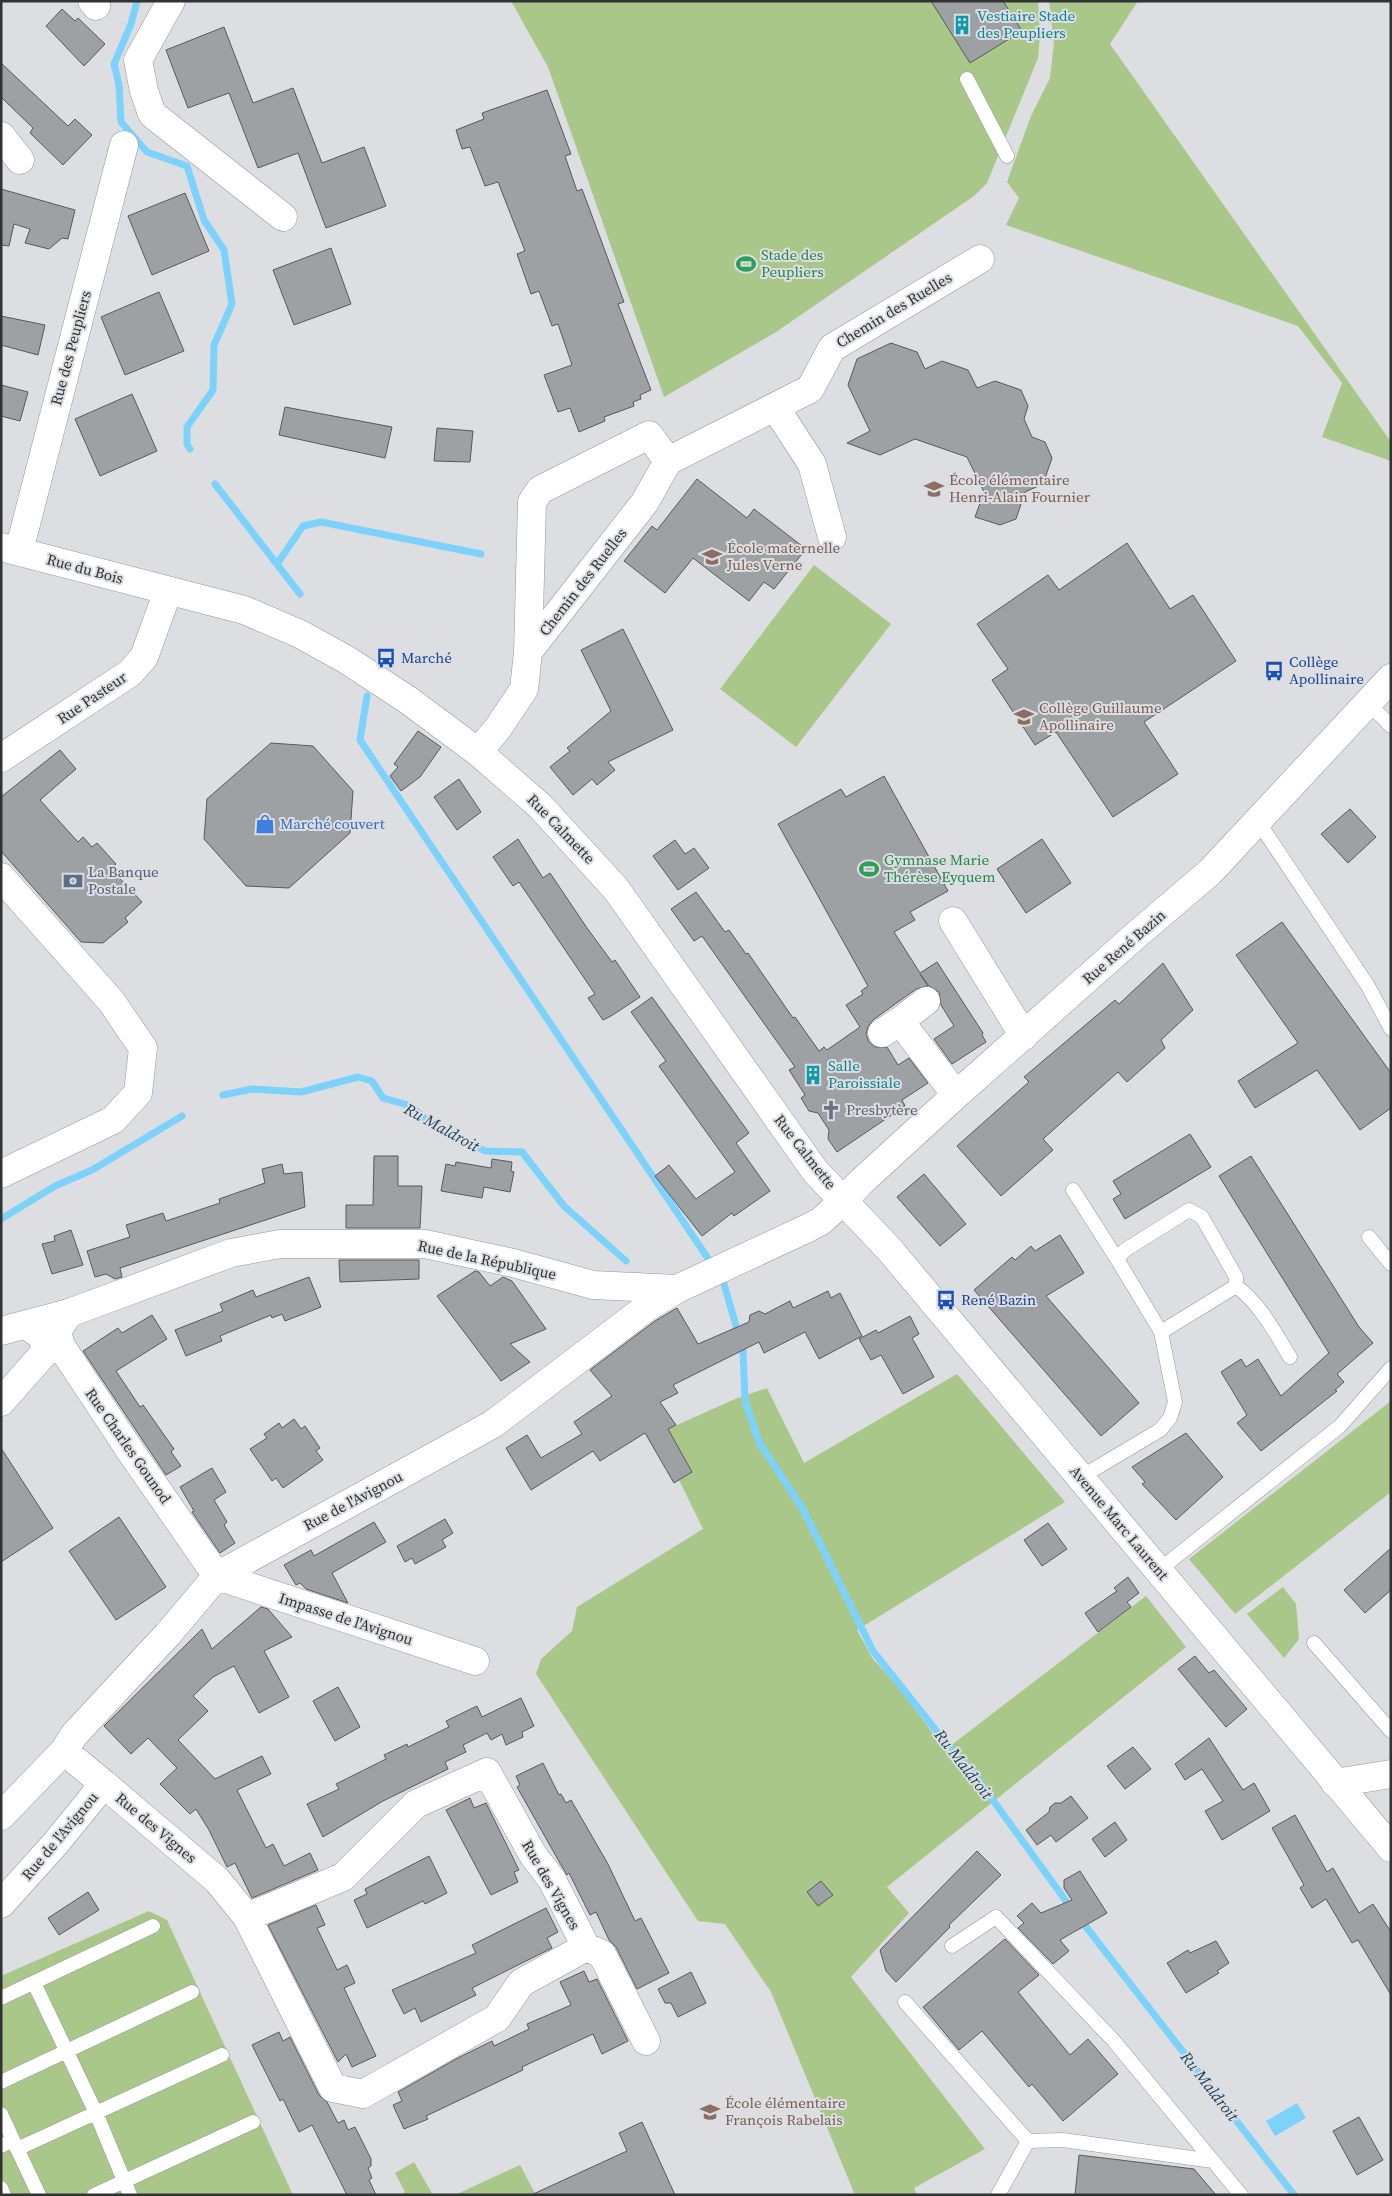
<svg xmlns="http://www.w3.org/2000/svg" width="1392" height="2196" font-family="'Source Serif 4',serif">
  <rect width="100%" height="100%" fill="#dcdee2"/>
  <path fill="#aac78a" d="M511,1H1038L1040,34L1038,58L987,183L974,196L776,332L664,397L548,67Z
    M1049,1H1138L1110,44L1391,442V461L1322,437L1342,383L1298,326L1006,225L1019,198L1007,182L1031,116L1050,78L1054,42Z
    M814,565L891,624L796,747L720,689Z
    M957,1374L1065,1502L857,1630L873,1659L899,1687L945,1750L1146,1596L1186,1647L887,1887L909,1913L851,1977L985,2149L914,2188L917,2195H855L771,1992L725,1924L698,1921L536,1674L541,1659L572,1631L577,1607L703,1529L679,1480L692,1472L668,1429L735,1399L767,1388L804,1463Z
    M1391,1401V1492L1235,1614L1189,1559Z
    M1283,1587L1296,1604L1299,1639L1284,1658L1247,1614Z
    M149,1911L167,1920L293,2195H1V1976Z
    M414,2162L433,2195H401L405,2192L395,2173Z
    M520,2165L536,2195H455Z"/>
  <path fill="#7cd2fa" d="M1297,2103L1306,2118L1275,2136L1266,2121Z"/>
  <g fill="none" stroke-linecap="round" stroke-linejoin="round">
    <path stroke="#7cd2fa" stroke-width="7" d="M137,1L131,24L114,64L119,85L121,122L147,152L187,166L204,220L224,250L232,304L214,345L213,390L187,427V444L190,449
      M215,484L300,594
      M277,564L303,526L321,522L481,554
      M367,696L360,740L709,1260
      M223,1095L252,1089L301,1092L358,1077L372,1081L383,1098L411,1106L425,1119L485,1151L522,1152L564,1206L626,1261
      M1,1219L55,1186L92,1170L182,1116
      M724,1284L743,1350L745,1401L759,1442L804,1511L873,1651L946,1743L974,1774L1071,1908
      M1080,1919L1294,2195"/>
  </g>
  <path fill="#9ea1a4" stroke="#57595c" d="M931,1H1003L1022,31L970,63Z
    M62,9L75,21L78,18L105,44L84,66L46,26Z
    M224,27L253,103L293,88L322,163L364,147L386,206L326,228L298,153L258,168L229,93L188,108L166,50Z
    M1,63L68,126L75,119L92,135L63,165L30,133L33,128L1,97Z
    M547,90L571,154L565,156L577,191L582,189L624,302L618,304L651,390L640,395L641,399L633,402L634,406L604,417L605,421L579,432L570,408L558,412L544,375L572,365L558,324L552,326L539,291L531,294L517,254L525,251L498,182L485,186L470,147L462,149L456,130L484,119L482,113Z
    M1,189L75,210L68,239L62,238L49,249L25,243L30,229L14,224L9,246L1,245Z
    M185,193L209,251L152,275L128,216Z
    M331,248L351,304L294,325L273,270Z
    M159,292L184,351L125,375L101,317Z
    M1,316L45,325L38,355L1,345Z
    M891,343L917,352L925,369L942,361L968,370L977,388L995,381L1021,390L1028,406L1024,419L1032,437L1045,442L1052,458L1043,484L1025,492L1016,519L1000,525L975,517L984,492L967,457L915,439L880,455L847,443L870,431L848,385L857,359Z
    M1,385L28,392L20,421L1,416Z
    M132,394L157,451L100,476L75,419Z
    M285,407L392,427L385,458L279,435Z
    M437,428L473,431L470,462L434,461Z
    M697,479L747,518L754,509L806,549L774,589L764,582L749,601L693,558L665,593L624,561L652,526L657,530Z
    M1127,543L1170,609L1193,595L1236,661L1144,722L1178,774L1113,817L1056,732L1035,745L992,680L1008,669L977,624L1048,575L1059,590Z
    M623,629L673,730L608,762L615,770L597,785L592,779L573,795L550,767L570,751L567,748L611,711L581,650Z
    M418,731L441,747L420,777L401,791L390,776L398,767L394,764Z
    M271,743L313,746L353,791L350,833L289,888L246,886L204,839L207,799Z
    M60,750L76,769L40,800L78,842L83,837L92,847L97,843L116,864L111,869L142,902L125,918L128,922L103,943L81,942L1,851V797Z
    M884,776L948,891L910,912L915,920L894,932L920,973L937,962L983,1033L982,1035L986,1042L952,1064L934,1039L954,1026L941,1005L939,992L929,986L920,974L928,986L916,989L873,1020L868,1027L866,1034L869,1042L875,1047H887L898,1065L909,1058L928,1083L902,1100L905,1106L837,1152L828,1139L829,1130L818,1113L809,1111L801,1098L805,1095L789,1070L795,1067L702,936L694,941L671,909L696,892L725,932L729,930L746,954L748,953L793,1018L795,1017L819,1051L824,1047L827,1050L860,1027L846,1005L863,994L861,991L868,986L778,824L841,789L846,797Z
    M459,779L481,812L457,830L434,797Z
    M1350,809L1376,837L1348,863L1321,834Z
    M518,839L543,878L550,873L587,928L612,962L615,960L640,997L611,1016L603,1020L588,998L595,994L519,882L513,886L493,857Z
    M1042,839L1071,883L1026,913L997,869Z
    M675,840L685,854L694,848L709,868L678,890L653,856Z
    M1282,922L1391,1073V1108L1360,1130L1317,1070L1255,1108L1238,1081L1298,1043L1236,955Z
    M1163,963L1193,1010L1161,1040L1165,1048L1127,1082L1118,1072L1043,1139L1053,1150L1001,1196L957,1146L1029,1082L1024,1077L1115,1000L1119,1004Z
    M652,997L749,1133L736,1143L770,1191L734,1216L732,1213L702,1236L655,1176L669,1165L696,1199L735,1172L659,1066L666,1061L631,1012Z
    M1190,1134L1211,1167L1125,1219L1113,1199L1121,1194L1113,1181Z
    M374,1156H398V1186H422L420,1228H346V1205H373Z
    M1251,1156L1359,1327L1373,1343L1337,1374L1344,1382L1335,1390L1337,1391L1261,1451L1237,1423L1247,1415L1221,1372L1241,1359L1246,1367L1258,1359L1281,1396L1329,1353L1219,1176Z
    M492,1159L512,1162L511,1171L514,1172L510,1192L484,1187L482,1198L441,1191L446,1164L455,1166L456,1162L491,1168Z
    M282,1164L284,1174L302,1172L305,1207L120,1268L122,1277L115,1279L106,1274L95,1277L87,1251L130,1237L126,1225L163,1213L166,1221L220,1203L219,1199L265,1183L262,1169Z
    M924,1174L966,1224L940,1246L897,1197Z
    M71,1230L83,1265L52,1274L42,1244L55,1241L54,1236Z
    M1060,1235L1084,1273L1046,1296L1139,1403L1101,1436L974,1290L1012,1257L1015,1260L1031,1246L1035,1251Z
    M339,1260H419V1279L340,1282Z
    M475,1271L479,1272L490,1286L503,1277L512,1281L546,1329L510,1344L530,1362L501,1381L437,1296Z
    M309,1277L321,1307L285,1321L282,1314L272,1318L271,1315L220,1336L222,1341L186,1356L175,1330L223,1311L220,1304L253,1290L256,1297Z
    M828,1291L831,1298L840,1293L862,1336L819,1359L805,1332L764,1353L759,1342L673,1385L678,1393L660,1402L676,1425L668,1429L692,1472L674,1483L645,1433L600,1461L593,1451L531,1490L506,1448L527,1435L541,1458L582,1434L574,1422L612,1396L590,1370L655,1321L677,1308L698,1344L749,1322L750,1315L759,1311L765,1314L790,1301L793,1308Z
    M152,1315L167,1339L116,1371L140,1407L143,1405L174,1449L171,1452L181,1466L166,1475L83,1351L118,1328L122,1333Z
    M910,1316L919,1334L912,1338L934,1377L903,1394L881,1355L871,1360L859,1339L876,1330L878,1333Z
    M294,1419L301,1429L305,1426L320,1448L316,1451L323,1460L283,1488L276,1478L272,1481L250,1449L267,1438L264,1434L279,1423L282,1428Z
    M1186,1433L1223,1477L1176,1520L1142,1484L1145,1482L1132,1467Z
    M1,1448L53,1528L1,1562Z
    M212,1468L226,1492L214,1500L227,1522L224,1525L235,1543L220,1553L192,1512L194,1511L180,1487Z
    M119,1517L166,1587L116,1620L69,1551Z
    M445,1519L453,1533L442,1540L446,1547L415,1564L412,1558L405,1562L397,1546Z
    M374,1522L386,1542L332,1573L348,1603L306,1589L300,1583L296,1585L284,1565L311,1550L314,1556Z
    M1048,1523L1067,1549L1042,1566L1024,1540Z
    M1391,1548V1590L1365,1613L1344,1590Z
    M1128,1577L1139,1593L1127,1602L1131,1607L1098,1632L1085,1613L1117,1591L1114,1588Z
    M261,1607L268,1609L292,1637L264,1651L289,1697L259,1713L234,1666L213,1677L193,1696L208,1711L178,1740L215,1779L262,1756L271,1774L237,1790L266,1848L273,1844L284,1866L310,1853L318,1870L252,1898L235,1863L227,1867L209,1830L196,1809L190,1814L160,1784L177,1768L148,1738L131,1754L104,1726L202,1629L212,1649Z
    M1195,1656L1209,1673L1214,1670L1247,1709L1226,1727L1178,1669Z
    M338,1687L360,1727L335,1741L313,1701Z
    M521,1698L534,1726L522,1732L523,1737L506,1745L502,1734L491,1740L487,1733L463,1745L466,1752L445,1762L448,1769L383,1801L323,1837L307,1804L339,1789L336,1784L386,1759L384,1755L407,1744L408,1747L449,1727L446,1721L477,1706L482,1717Z
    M1209,1738L1243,1790L1254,1783L1270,1811L1222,1840L1205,1811L1223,1801L1202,1769L1185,1780L1175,1764Z
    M1133,1747L1151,1769L1125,1789L1107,1766Z
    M543,1763L559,1795L561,1794L566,1803L571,1800L608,1864L635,1921L641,1918L669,1973L637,1989L616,1947L609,1940L596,1912L590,1915L569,1873L567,1875L561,1865L517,1787L520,1785L516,1776Z
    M1071,1796L1088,1818L1056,1842L1051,1835L1037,1845L1026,1830L1049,1812L1050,1807L1055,1803H1061Z
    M470,1798L474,1808L486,1803L519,1870L514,1872L518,1882L491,1895L446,1810Z
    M1295,1815L1327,1872L1333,1868L1359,1913L1373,1904L1391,1932V1995L1358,1940L1352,1943L1326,1899L1312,1908L1300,1888L1304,1885L1272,1828Z
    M1115,1822L1127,1840L1105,1857L1092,1839Z
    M977,1851L1001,1875L949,1925L950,1927L896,1982L886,1971L880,1950Z
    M429,1856L447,1893L425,1904L423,1901L367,1928L354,1900L367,1894L365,1889Z
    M1080,1871L1107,1913L1060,1940L1069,1951L1053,1964L1018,1928L1024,1923L1017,1916L1032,1903L1041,1913L1072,1900L1064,1888V1880Z
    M821,1881L833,1895L818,1906L807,1892Z
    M88,1892L99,1910L59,1935L48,1918Z
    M316,1905L325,1925L317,1928L337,1970L347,1965L355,1983L344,1988L376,2056L352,2067L346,2054L338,2062L268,1925Z
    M546,1908L558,1932L547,1938L552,1948L472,1988L476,1995L421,2022L415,2008L404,2014L392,1990L476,1953L472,1945Z
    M1005,1939L1039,1975L1018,1992L1070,2055L1088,2039L1118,2074L1063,2121L1032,2084L1029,2087L982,2031L959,2050L923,2007Z
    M1216,1941L1229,1963L1217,1971L1219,1973L1186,1993L1167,1963L1188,1950L1190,1953Z
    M584,1971L589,1982L597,1979L628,2041L602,2054L593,2034L522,2067L523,2070L426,2116L428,2119L404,2129L393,2105L402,2101L398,2092L456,2059L492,2041L494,2046L529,2029L527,2024L571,2005L560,1982Z
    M691,1972L706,2003L678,2017L671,2003H665L658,1989Z
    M279,2032L283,2041L290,2037L319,2095L327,2102L338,2123L344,2120L348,2130L355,2127L371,2159V2166L368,2168L372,2178L369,2180L376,2195H347L312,2125L299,2132L283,2099L280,2101L252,2045Z
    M1359,2117L1383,2160L1357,2175L1333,2131Z
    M642,2122L675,2195H531L627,2151L619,2133Z
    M1079,2155L1194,2169L1216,2195H1075Z"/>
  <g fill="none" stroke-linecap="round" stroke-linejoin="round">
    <defs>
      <path id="lane" d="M967,79L1007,156
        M1367,702L1391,726
        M1257,820L1368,986L1391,1029
        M1073,1190L1117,1259
        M1369,1237L1391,1264
        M1236,1286C1261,1305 1274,1331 1290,1357
        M1081,1477L1160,1430L1170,1418L1175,1402L1161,1332L1117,1259L1125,1250L1189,1210L1202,1217L1236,1277V1286L1161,1332
        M1159,1570L1340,1426L1391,1368
        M1314,1643L1391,1731
        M952,1946L996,1917L1113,2040L1241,2195
        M34,1983L96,2113L130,2195
        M1,1998L153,1926
        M905,2002L1028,2141L1063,2140L1213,2161
        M1,2082L192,1992
        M1,2114L13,2140
        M1,2146L13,2140L39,2195
        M17,2149L222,2055
        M1,2188L4,2195
        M94,2195L253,2122
        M998,2195L1028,2141"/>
      <path id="street" d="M92,1L96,6
        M171,1L138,60L144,91L152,114L283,217
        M1,136L20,160
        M775,407L812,464L832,537
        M649,435L668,461L645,502L528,652L532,502L540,490Z
        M668,461L810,389L832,348L980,259
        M19,551L124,145
        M478,752L498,728L524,689L528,652
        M1,758L130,673L144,657L168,591
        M1,877L111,1001L143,1048L138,1093L113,1120L1,1174
        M953,921L1024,1036
        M900,1021L926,1001
        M882,1033L900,1021L956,1095
        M843,1201L862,1181L956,1095L1135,936L1210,872L1391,678
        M69,1313L57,1331L61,1346L131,1452L217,1576
        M1,1402L46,1351L42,1336L29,1327
        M217,1576L475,1661
        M64,1751L74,1735L168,1634L217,1576L493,1424L646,1308L677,1289
        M1335,1783L1391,1774
        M104,1784L217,1880L247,1917L333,2088L363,2094L497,2018L521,1983L586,1947L552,1880L533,1855L487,1772L416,1804L343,1877L247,1917
        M1,1816L64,1751L104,1784L55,1844L1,1904
        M586,1947L602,1954L646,2041"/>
      <path id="secondary" d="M1,547L244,610L300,634L347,660L408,700L478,752L540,806L616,889L815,1171L889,1249L1391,1848
        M1,1331L69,1313L231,1253L280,1244H425L513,1263L593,1285L677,1289L808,1228L821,1221L843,1201"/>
    </defs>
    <use href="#lane" stroke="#94979a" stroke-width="15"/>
    <use href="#street" stroke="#94979a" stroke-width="29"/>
    <use href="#secondary" stroke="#94979a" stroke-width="29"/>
    <use href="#lane" stroke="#fff" stroke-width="14"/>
    <use href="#street" stroke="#fff" stroke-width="28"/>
    <use href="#secondary" stroke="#fff" stroke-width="28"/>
  </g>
  <defs>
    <symbol id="building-bare" viewBox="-9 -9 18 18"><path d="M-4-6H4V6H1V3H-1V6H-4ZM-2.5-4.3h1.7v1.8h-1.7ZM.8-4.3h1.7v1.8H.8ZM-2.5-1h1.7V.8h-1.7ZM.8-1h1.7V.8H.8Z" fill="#0f9aa8" stroke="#dcdee2" stroke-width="2.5" paint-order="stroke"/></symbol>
    <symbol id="stadium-bare" viewBox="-9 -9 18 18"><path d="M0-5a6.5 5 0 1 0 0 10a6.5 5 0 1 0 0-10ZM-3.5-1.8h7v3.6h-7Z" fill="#2e9e5b" stroke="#dcdee2" stroke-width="2.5" paint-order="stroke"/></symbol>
    <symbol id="school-bare" viewBox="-9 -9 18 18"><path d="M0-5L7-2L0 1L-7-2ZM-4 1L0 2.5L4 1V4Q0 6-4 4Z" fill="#8d6e63" stroke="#dcdee2" stroke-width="2.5" paint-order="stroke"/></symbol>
    <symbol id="bus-bare" viewBox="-9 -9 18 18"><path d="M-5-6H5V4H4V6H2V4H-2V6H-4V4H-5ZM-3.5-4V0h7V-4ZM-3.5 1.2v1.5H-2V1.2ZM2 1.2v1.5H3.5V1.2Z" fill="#1a4fb4" stroke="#dcdee2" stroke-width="2.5" paint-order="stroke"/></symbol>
    <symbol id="shop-bare" viewBox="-9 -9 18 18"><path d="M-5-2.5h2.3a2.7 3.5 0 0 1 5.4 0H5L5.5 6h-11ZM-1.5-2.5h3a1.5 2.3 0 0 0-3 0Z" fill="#3f7fe0" stroke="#dcdee2" stroke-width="2.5" paint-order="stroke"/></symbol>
    <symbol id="bank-bare" viewBox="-9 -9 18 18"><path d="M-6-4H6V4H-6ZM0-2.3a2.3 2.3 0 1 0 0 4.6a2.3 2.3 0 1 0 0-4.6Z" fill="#5c6f8a" stroke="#dcdee2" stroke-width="2.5" paint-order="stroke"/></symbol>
    <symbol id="church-bare" viewBox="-9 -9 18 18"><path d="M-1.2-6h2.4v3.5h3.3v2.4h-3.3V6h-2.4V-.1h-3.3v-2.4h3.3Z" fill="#6b7280" stroke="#dcdee2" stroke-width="2.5" paint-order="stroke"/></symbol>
  </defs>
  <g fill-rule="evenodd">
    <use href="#building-bare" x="948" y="11" width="28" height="28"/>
    <use href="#stadium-bare" x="732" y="250" width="28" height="28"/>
    <use href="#school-bare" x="920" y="475" width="28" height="28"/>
    <use href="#school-bare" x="698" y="543" width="28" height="28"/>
    <use href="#bus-bare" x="372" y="644" width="28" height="28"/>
    <use href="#bus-bare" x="1260" y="657" width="28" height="28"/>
    <use href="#school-bare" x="1010" y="703" width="28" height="28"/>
    <use href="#shop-bare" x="251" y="810" width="28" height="28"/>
    <use href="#stadium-bare" x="855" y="855" width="28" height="28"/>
    <use href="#bank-bare" x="59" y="867" width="28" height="28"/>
    <use href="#building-bare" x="799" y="1061" width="28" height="28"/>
    <use href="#church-bare" x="817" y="1096" width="28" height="28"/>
    <use href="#bus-bare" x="932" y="1286" width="28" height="28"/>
    <use href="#school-bare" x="696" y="2098" width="28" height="28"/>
  </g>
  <g text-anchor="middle" stroke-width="4" stroke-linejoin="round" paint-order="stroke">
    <g font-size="15" fill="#0d838f" stroke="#dcdee2" text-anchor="start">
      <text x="977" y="21">Vestiaire Stade<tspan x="977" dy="17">des Peupliers</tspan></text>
      <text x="828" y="1071">Salle<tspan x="828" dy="17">Paroissiale</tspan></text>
    </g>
    <g font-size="15" fill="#27864d" stroke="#dcdee2" text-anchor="start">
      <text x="761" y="260">Stade des<tspan x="761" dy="17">Peupliers</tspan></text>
      <text x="884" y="865">Gymnase Marie<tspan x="884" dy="17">Thérèse Eyquem</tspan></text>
    </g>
    <g font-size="15" fill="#313233" stroke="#dcdee2">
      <text transform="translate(894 310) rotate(-31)" y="5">Chemin des Ruelles</text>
      <text transform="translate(71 348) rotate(-75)" y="5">Rue des Peupliers</text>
      <text transform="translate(85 569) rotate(15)" y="5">Rue du Bois</text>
      <text transform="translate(583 582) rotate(-52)" y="5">Chemin des Ruelles</text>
      <text transform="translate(92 698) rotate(-34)" y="5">Rue Pasteur</text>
      <text transform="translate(561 829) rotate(46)" y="5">Rue Calmette</text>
      <text transform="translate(1124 947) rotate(-41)" y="5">Rue René Bazin</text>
      <text transform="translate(805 1152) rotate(52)" y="5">Rue Calmette</text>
      <text transform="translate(487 1260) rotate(12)" y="5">Rue de la République</text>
      <text transform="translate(128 1446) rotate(55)" y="5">Rue Charles Gounod</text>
      <text transform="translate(353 1501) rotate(-28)" y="5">Rue de l'Avignou</text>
      <text transform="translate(1119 1523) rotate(50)" y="5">Avenue Marc Laurent</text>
      <text transform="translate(346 1619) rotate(18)" y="5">Impasse de l'Avignou</text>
      <text transform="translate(156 1828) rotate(40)" y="5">Rue des Vignes</text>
      <text transform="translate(60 1836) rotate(-50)" y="5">Rue de l'Avignou</text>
      <text transform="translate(551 1885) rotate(60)" y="5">Rue des Vignes</text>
    </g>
    <g font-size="15" fill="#785e54" stroke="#dcdee2" text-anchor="start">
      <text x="949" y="485">École élémentaire<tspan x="949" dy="17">Henri-Alain Fournier</tspan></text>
      <text x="727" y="553">École maternelle<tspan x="727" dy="17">Jules Verne</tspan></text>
      <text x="1039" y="713">Collège Guillaume<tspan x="1039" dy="17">Apollinaire</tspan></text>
      <text x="725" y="2108">École élémentaire<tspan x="725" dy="17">François Rabelais</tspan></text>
    </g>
    <g font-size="15" fill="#164399" stroke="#dcdee2" text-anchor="start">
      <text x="401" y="663">Marché</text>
      <text x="1289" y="667">Collège<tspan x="1289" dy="17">Apollinaire</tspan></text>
      <text x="961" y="1305">René Bazin</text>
    </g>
    <g font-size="15" fill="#366cbe" stroke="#dcdee2" text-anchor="start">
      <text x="280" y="829">Marché couvert</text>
    </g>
    <g font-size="15" fill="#4e5e75" stroke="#dcdee2" text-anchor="start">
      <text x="88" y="877">La Banque<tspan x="88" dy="17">Postale</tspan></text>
    </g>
    <g font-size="15" fill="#5b616d" stroke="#dcdee2" text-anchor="start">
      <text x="846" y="1115">Presbytère</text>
    </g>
    <g font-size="16" font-style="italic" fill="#1e4455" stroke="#dcdee2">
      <text transform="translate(442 1127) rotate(29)" y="6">Ru Maldroit</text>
      <text transform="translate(964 1764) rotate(52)" y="6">Ru Maldroit</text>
      <text transform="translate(1210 2086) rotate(52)" y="6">Ru Maldroit</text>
    </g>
  </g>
  <rect width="1392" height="2196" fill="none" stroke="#313233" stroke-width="5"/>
</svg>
